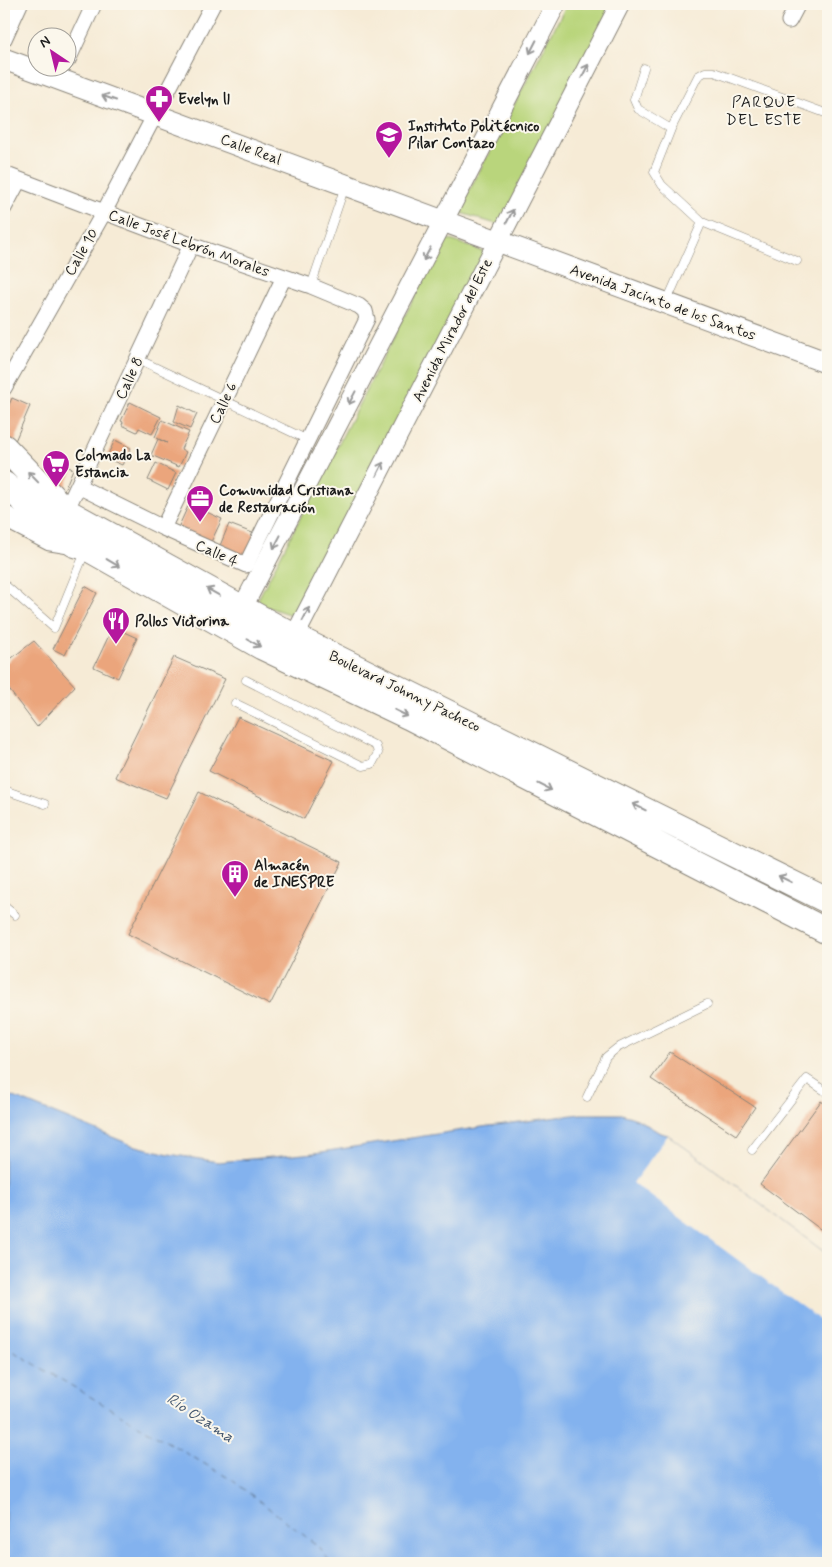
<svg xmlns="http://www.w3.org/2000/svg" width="832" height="1567" font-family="Mynerve,sans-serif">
  <rect width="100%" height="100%" fill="#fbf7ec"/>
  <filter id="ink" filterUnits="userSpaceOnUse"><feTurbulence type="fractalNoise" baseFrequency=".02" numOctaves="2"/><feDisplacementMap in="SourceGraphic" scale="10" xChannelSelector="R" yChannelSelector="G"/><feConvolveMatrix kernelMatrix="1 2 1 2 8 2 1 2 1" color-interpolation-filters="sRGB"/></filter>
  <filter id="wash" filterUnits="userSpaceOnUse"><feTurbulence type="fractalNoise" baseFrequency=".0096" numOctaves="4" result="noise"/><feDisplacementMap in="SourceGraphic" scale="20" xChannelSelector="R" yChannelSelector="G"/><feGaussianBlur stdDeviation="1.12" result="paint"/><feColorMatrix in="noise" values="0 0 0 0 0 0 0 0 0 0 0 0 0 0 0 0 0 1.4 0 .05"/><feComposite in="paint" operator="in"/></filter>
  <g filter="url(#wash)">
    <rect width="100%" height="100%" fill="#f6ebd6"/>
    <path fill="#b9d57b" stroke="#6a784c" d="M567,4H615L502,226L458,212Z
      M445,238L488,253L297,617L256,603Z"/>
    <path fill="#83b2ee" stroke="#506785" d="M4,1093L132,1145L169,1154L218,1162L315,1153L482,1127L580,1114H622L637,1119L660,1133L668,1135L828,1255V1563H5Z"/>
    <path fill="#f6ebd6" d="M668,1135L828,1255V1326L633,1183Z"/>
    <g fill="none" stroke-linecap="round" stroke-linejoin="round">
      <path stroke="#455870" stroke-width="1" stroke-dasharray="6 5" stroke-linecap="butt" d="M4,1346L232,1480L318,1546L331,1563"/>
    </g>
    <g id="blocks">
      <path fill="#eba57b" d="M12,398L30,406L12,448L4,440V416Z
        M130,402L161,417L152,434L139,428L137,432L122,425L123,422L121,421Z
        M179,405L197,414L190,429L174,422Z
        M162,420L189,432L181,449L186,452L179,467L151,455L158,439L167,443L155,437Z
        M115,440L131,448L122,465L106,458Z
        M52,460L73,469L61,498L44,481Z
        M156,463L176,473L168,490L148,480Z
        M189,504L222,519L211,542L178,528Z
        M229,524L255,534L245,559L219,548Z
        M85,586L97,593L65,655L53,649Z
        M113,627L137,638L118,678L94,667Z
        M34,641L75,686L37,727L4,683V664Z
        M174,657L225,679L166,798L115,777Z
        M238,717L334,761L304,819L209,771Z
        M199,792L342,862L270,1005L128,934Z
        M670,1052L755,1107L736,1135L651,1079Z
        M821,1101L828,1106V1235L760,1184Z"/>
    </g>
  </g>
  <g filter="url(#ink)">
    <use href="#blocks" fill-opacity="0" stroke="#898479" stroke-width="1"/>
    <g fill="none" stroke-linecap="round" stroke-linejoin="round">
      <defs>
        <path id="service" d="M644,68L634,100L638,109L671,129L654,172L662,185L702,222L667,301
          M671,129L698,76L705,72H714L828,114
          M702,222L797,261
          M311,286L345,186
          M138,359L308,440
          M5,585L54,628L85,552
          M235,703L363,766L372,764L378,753L376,746L246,680
          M4,790L45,804
          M4,906L15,915
          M587,1097L606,1057L617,1048L707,1004
          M752,1150L807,1079L828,1093"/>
        <path id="minor" d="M789,21L798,4
          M4,39L20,4
          M68,60L94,4
          M4,174L191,245L311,286L359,306L365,311L367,319L246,565L163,528L78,486
          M4,208L19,180
          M4,388L104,212L213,4
          M66,511L191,245
          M163,528L284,277"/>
        <path id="tertiary" d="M236,620L556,4
          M289,647L620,4"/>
        <path id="secondary" d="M4,59L828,363
          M4,516L50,540L74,544"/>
        <path id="primary" d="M4,447L66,511L295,637L828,901
          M4,484L74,544L87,548L262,647L409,717L828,932"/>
      </defs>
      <use href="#service" stroke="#898479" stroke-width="9"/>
      <use href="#minor" stroke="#898479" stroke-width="17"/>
      <use href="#tertiary" stroke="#898479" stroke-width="21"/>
      <use href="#secondary" stroke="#898479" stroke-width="23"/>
      <use href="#primary" stroke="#898479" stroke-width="27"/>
      <use href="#service" stroke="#fff" stroke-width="8"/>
      <use href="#minor" stroke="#fff" stroke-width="15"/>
      <use href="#tertiary" stroke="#fff" stroke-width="19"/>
      <use href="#secondary" stroke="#fff" stroke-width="21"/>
      <use href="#primary" stroke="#fff" stroke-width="25"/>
    </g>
    <defs><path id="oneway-shaft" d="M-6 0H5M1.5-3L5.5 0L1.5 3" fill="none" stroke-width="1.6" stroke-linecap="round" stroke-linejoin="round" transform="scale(1.25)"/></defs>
    <g stroke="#999">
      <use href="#oneway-shaft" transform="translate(533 47) rotate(117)"/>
      <use href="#oneway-shaft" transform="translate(585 71) rotate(-63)"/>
      <use href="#oneway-shaft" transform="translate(109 98) rotate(-161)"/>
      <use href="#oneway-shaft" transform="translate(510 216) rotate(-63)"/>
      <use href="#oneway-shaft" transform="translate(427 254) rotate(118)"/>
      <use href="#oneway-shaft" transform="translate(352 398) rotate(118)"/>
      <use href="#oneway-shaft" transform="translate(380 469) rotate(-63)"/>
      <use href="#oneway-shaft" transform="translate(33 477) rotate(-134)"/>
      <use href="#oneway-shaft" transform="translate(277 542) rotate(118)"/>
      <use href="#oneway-shaft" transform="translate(113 563) rotate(31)"/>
      <use href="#oneway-shaft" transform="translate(213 592) rotate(-151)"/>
      <use href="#oneway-shaft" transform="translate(306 614) rotate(-63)"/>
      <use href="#oneway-shaft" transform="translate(254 643) rotate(30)"/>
      <use href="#oneway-shaft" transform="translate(401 713) rotate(26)"/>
      <use href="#oneway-shaft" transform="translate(545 787) rotate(27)"/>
      <use href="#oneway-shaft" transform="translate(639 807) rotate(-154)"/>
      <use href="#oneway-shaft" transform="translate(785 879) rotate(-154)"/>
    </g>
  </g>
  <defs>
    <symbol id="pharmacy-pin" viewBox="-11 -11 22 30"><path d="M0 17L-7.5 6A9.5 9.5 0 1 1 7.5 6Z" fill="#b5179e" stroke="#fbf7ec"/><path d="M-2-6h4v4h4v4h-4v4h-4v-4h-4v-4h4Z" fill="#fff"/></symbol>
    <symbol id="school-pin" viewBox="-11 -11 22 30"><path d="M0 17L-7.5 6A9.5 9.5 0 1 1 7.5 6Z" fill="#b5179e" stroke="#fbf7ec"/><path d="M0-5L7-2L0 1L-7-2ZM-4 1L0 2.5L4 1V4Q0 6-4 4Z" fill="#fff"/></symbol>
    <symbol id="supermarket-pin" viewBox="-11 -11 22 30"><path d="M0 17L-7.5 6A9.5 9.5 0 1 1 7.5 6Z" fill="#b5179e" stroke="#fbf7ec"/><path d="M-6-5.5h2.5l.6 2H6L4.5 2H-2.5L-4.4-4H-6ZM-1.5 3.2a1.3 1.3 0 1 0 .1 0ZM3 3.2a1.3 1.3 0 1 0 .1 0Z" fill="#fff"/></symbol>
    <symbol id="office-pin" viewBox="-11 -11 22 30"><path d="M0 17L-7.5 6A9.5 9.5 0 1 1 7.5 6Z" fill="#b5179e" stroke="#fbf7ec"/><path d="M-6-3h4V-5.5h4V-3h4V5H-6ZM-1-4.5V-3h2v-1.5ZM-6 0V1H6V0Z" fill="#fff"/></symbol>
    <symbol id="restaurant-pin" viewBox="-11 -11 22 30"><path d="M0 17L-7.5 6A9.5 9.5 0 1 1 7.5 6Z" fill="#b5179e" stroke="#fbf7ec"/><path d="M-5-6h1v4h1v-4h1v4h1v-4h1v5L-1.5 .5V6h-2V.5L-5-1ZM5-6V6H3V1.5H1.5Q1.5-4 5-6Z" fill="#fff"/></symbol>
    <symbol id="building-pin" viewBox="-11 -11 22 30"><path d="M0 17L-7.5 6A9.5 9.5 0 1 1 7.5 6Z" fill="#b5179e" stroke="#fbf7ec"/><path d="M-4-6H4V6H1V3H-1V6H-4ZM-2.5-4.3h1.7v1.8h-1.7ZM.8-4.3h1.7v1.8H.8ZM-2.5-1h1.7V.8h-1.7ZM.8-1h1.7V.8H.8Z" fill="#fff"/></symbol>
  </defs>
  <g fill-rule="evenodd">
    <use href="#pharmacy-pin" x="143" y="83" width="32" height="43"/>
    <use href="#school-pin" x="373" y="119" width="32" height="43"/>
    <use href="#supermarket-pin" x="40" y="448" width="32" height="43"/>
    <use href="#office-pin" x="184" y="483" width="32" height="43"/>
    <use href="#restaurant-pin" x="100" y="605" width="32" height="43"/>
    <use href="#building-pin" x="219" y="858" width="32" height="43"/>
  </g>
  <g text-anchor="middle" stroke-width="4" stroke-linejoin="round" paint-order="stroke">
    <g font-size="15" font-weight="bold" fill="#1c1c1c" stroke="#fbf7ec" text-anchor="start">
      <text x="178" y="104">Evelyn ll</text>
      <text x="408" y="131">Instituto Politécnico<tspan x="408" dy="17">Pilar Contazo</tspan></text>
      <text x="75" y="460">Colmado La<tspan x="75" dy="17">Estancia</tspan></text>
      <text x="219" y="495">Comunidad Cristiana<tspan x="219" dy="17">de Restauración</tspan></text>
      <text x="135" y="626">Pollos Victorina</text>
      <text x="254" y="870">Almacén<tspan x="254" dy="17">de INESPRE</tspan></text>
    </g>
    <g font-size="15" fill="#1c1c1c" stroke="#fbf7ec">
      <text transform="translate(251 149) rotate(20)" y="5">Calle Real</text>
      <text transform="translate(189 243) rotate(20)" y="5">Calle José Lebrón Morales</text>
      <text transform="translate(81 252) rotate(-60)" y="5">Calle 10</text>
      <text transform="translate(663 302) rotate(20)" y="5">Avenida Jacinto de los Santos</text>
      <text transform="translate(452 330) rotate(-63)" y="5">Avenida Mirador del Este</text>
      <text transform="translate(129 378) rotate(-65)" y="5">Calle 8</text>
      <text transform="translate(223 403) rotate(-64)" y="5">Calle 6</text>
      <text transform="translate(217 553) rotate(24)" y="5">Calle 4</text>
      <text transform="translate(405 691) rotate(26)" y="5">Boulevard Johnny Pacheco</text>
    </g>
    <g font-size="16" letter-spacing="1" fill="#1c1c1c" stroke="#fbf7ec">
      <text x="764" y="107">PARQUE<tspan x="764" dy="18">DEL ESTE</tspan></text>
    </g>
    <g font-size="16" font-style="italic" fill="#455870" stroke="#fbf7ec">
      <text transform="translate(201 1417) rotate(33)" y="6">Río Ozama</text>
    </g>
  </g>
  <rect width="832" height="1567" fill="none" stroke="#fbf7ec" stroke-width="20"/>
  <g transform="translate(52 52) rotate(325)"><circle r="24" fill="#fbf7ec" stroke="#a29f99"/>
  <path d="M0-4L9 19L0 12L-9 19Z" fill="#b5179e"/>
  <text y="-8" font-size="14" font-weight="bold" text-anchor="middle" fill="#1c1c1c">N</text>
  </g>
</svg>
